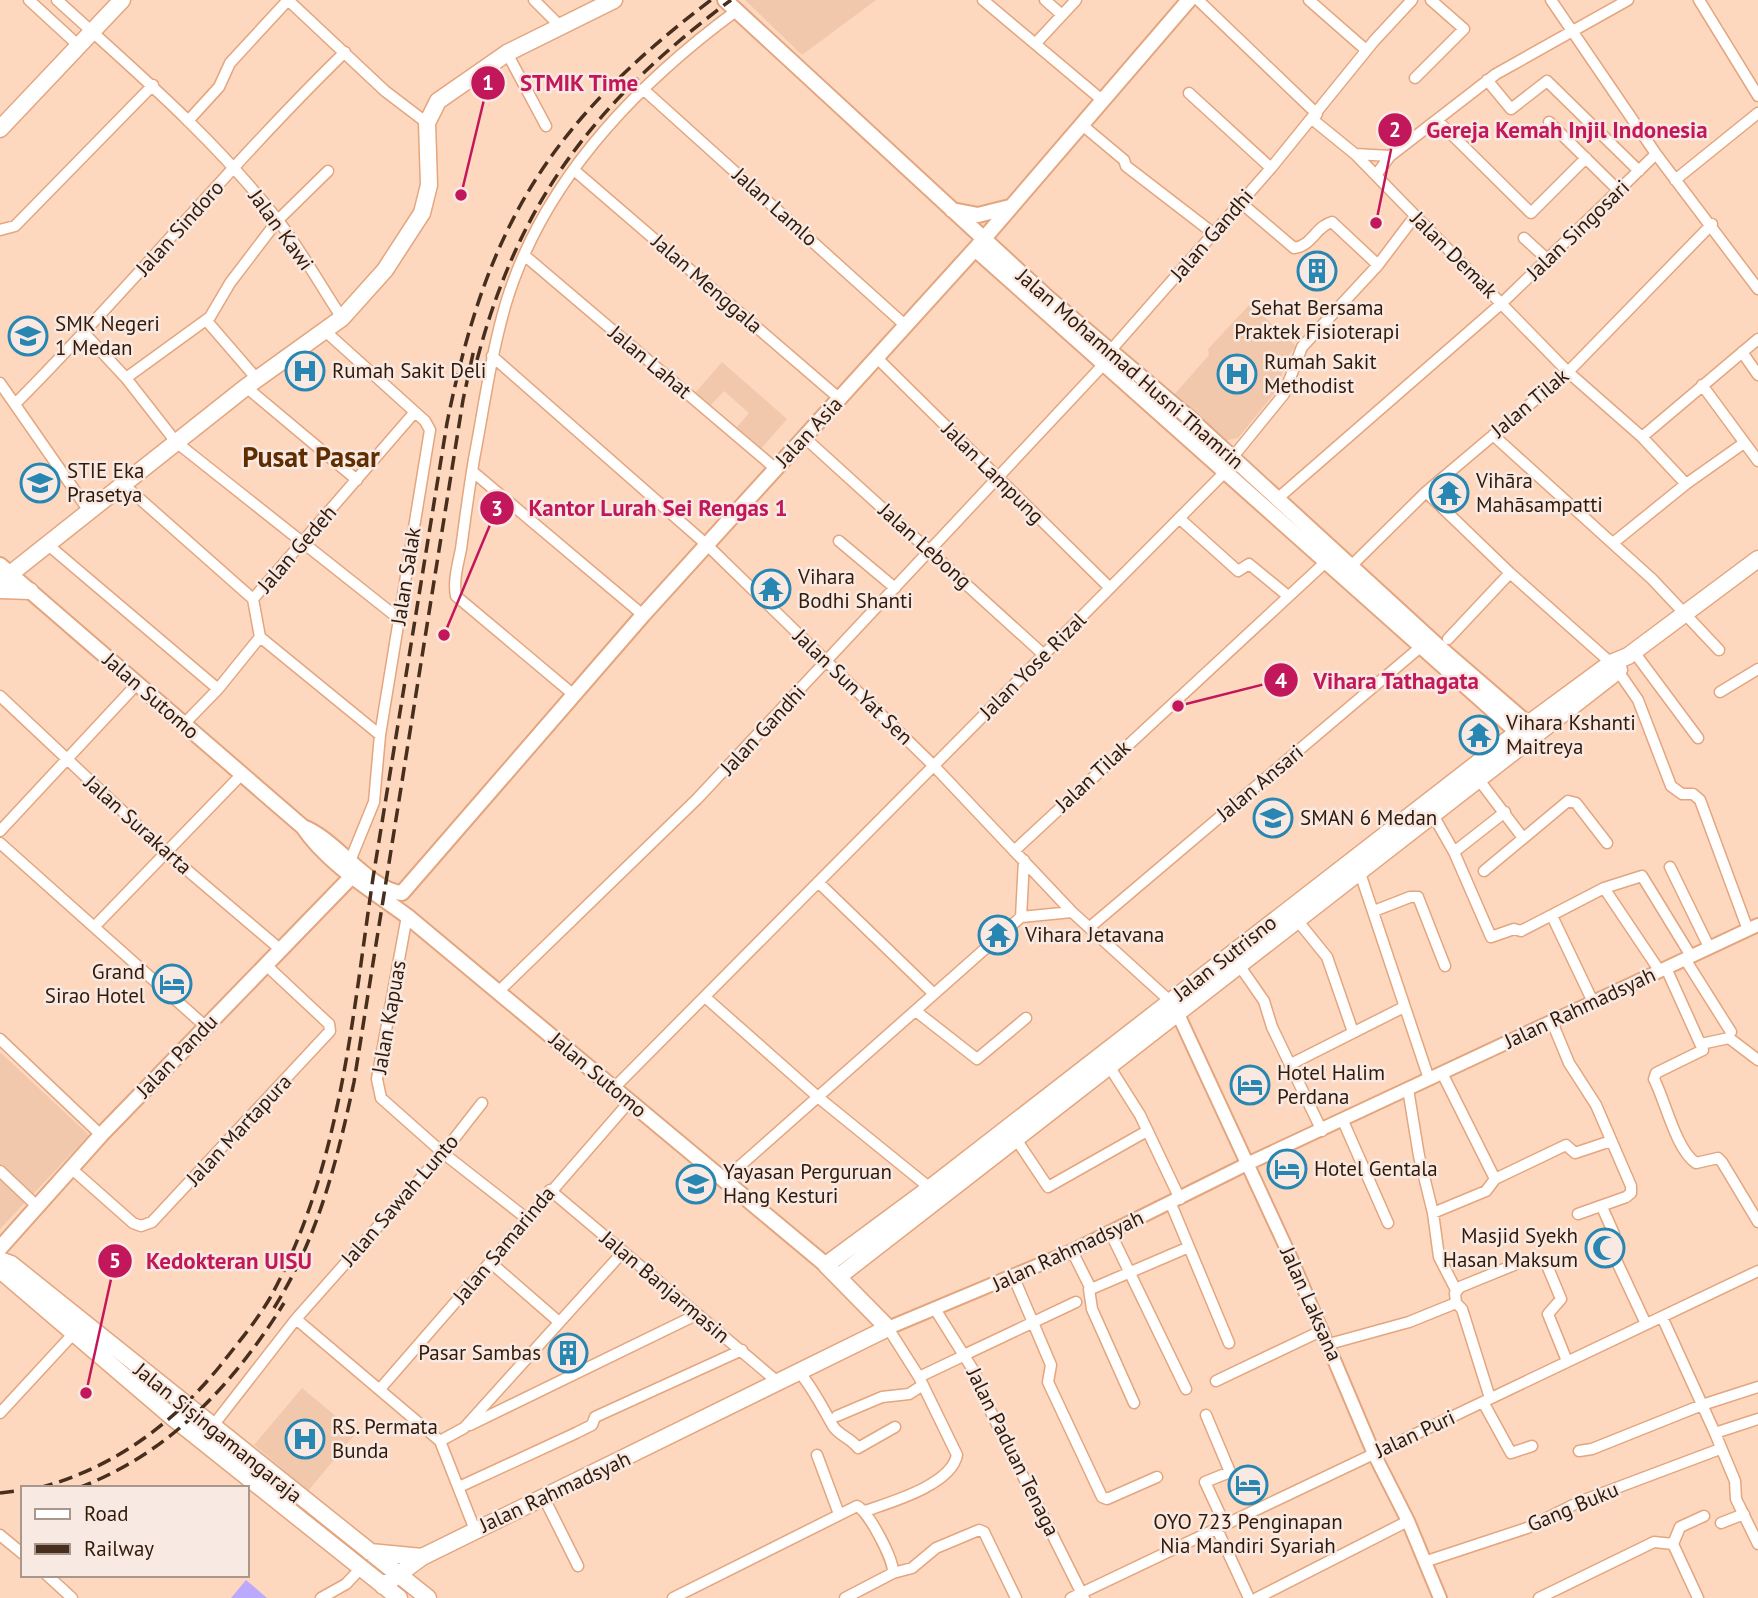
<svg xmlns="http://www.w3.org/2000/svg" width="1758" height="1598" font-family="'PT Sans',sans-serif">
  <rect width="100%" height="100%" fill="#fed7bf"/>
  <path fill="#f2c8ad" d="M745,0H876L802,55Z
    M1250,304L1296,346L1286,359L1278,389L1238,438L1223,441L1173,396L1209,355L1208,349Z
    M722,362L787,419L761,449L737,427L749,413L724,391L710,406L695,393Z
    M0,1052L89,1135L0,1229Z
    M302,1388L356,1433L308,1491L254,1445Z"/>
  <path fill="#bba9fd" d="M246,1580L267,1598H231Z"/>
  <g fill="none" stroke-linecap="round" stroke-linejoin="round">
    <defs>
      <path id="minor" d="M29,0L79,46
        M57,0C134,70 213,137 277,219C301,250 320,285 342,318
        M288,0L385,91L427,123
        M534,0L559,25
        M983,0L1102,100
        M1045,0L1062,15
        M1198,0L1317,114
        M1309,0L1366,50
        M1551,0L1656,154L1758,289
        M1699,0L1758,96
        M1036,43L1076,0
        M507,53L546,126
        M1415,78L1464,29L1431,0
        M1487,80L1511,109L1547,81L1639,171
        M643,89L906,326
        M1189,93L1271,168
        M1312,119L1355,154L1568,372L1642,437L1686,484
        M188,121L219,87L230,63L288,0
        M1438,121L1531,213L1586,158
        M1549,122L1618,190
        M1081,124L1124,160L1126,166L1213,233
        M1355,154L1390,156
        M574,170L840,399
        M1376,175L1390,156L1496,74L1628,0
        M1675,180L1758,113
        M1240,202L1294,248C1312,246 1316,226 1332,222L1378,265
        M0,230L15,226L153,85
        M1524,238L1548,260
        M524,255L776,469
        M206,320L257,379
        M325,331L425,421L430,430L380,735L374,802L350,861
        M85,334L126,378L176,442L398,618
        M1111,350L1271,168L1374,41L1412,0
        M1742,352L1758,375
        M492,356L707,545L934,766L1072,912L1170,1001
        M877,358L1110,588
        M126,378L210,317L230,283L278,220L328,171
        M0,383L89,511
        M1702,385L1758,461
        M246,387L357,480
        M16,403C129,290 230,164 345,52
        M1493,435L1652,579L1719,650
        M1642,437L1758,339
        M805,438L1044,655
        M472,471L643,615
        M123,484L253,599
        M1426,492L1510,573L1611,663
        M1277,499L1502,303L1656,154
        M1179,518L1238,571L1249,564L1288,596
        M839,541L895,588
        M1613,543L1686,484L1744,443
        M47,544L218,689
        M1347,570L1426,492L1568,372L1712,224
        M253,599L414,413
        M260,637L380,735
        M1448,639L1510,573
        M1634,652L1698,738
        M1618,671L1638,700L1671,786L1682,794H1693L1700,800L1748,930
        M1720,692L1758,669
        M574,695L456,596C453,581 458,564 461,549C465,519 469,489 474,459C484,407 491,354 506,303C543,181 637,84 736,11
        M0,696L167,853L281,950
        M184,724L218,689L260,637L253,599
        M1479,780L1523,838
        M1433,815L1454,852L1491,937L1514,929L1521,931L1604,888L1642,876L1691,956
        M0,831L137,684
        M0,843L205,1026
        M1014,851L1330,558
        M1454,852L1505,812
        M1670,867L1709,947
        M1359,870L1429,1079
        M1484,871L1568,801L1576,803L1607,843
        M818,882L934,994
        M1604,888L1659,970
        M1374,911L1410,897H1418L1445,966
        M407,916L377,1079L381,1098L443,1153L526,1218
        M1552,916L1593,1002
        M1021,917L1024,860
        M1297,920L1327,957L1353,1032
        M95,926L242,774
        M1090,927L1424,644
        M1685,959L1731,1032
        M1239,965L1264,1001L1272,1027L1322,1131
        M1666,968L1703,1050L1656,1073L1654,1079C1665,1100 1676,1150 1696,1163L1718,1158L1722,1162L1758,1222
        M498,992L697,799L1103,365
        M705,997L819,1098L930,1188
        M917,1012L977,1059L1026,1018
        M1552,1022L1569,1063L1596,1105L1631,1186V1193L1626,1197L1578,1214
        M0,1039L101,1135
        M1701,1044L1729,1038L1758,1060
        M1291,1064L1404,1007
        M1109,1066L1140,1115L1180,1199
        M1442,1073L1495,1179L1486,1191L1433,1213L1439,1257L1456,1290
        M614,1088L1225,472L1232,458L1284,394L1302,347L1378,265L1415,216
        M1408,1089L1419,1156L1433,1213
        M1343,1121L1388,1223
        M1016,1139L1048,1187L1147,1131
        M73,1170L133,1223L141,1226L152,1222L330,1031L329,1024L267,966
        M0,1171L38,1207
        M1495,1179L1566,1145L1575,1153L1611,1141
        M724,1180L1021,917L1072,912
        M550,1190L779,1383
        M1171,1204L1229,1343
        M1602,1207L1614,1234
        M1110,1232L1186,1389
        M1072,1251L1091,1289L1189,1247
        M490,1262L559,1322
        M1617,1262L1646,1324
        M1546,1263L1561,1299L1548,1314L1567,1361
        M1014,1278L1051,1365L1048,1382L1102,1497L1107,1499L1157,1477
        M1089,1289L1092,1309L1134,1403
        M935,1309L975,1373L982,1394L1084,1598
        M1662,1317L1715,1433L1735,1481L1736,1499L1758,1544
        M296,1319L440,1441L475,1530
        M1329,1344L1409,1322L1456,1303
        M964,1355L1076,1302
        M800,1373C814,1390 822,1407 833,1426C838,1435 851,1438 858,1448L895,1427
        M919,1377L959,1358
        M1216,1381L1323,1330
        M380,1389L630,1101
        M1490,1398L1462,1309L1456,1303L1455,1293L1460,1287L1514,1265
        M1483,1402L1511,1453L1532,1446
        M0,1413L74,1333
        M1206,1415L1230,1472L1205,1482L1225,1525
        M837,1416L882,1397L909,1394L923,1385
        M470,1425L696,1315
        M212,1427L296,1319L443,1153L482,1103
        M1715,1433L1758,1419
        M440,1441L464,1428L622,1253
        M1579,1451L1592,1449L1702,1405L1758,1387
        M817,1455L839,1514
        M459,1487L576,1433L592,1425L595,1417L742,1350
        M544,1498L578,1566
        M865,1511C891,1502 951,1485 957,1455L919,1377L888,1328
        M1721,1523L1744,1514
        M1217,1529L1249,1598
        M0,1535L23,1554
        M1424,1562L1527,1528L1579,1502L1720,1449
        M47,1575L72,1598
        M321,1598L346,1584L360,1569
        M673,1598L857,1506C869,1512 894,1560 893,1573
        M845,1598L893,1573L912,1568L936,1548L979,1530L984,1532L1016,1598
        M1071,1598L1758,1271
        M1257,1598L1408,1521
        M1539,1598L1654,1542L1673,1544
        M1698,1598L1673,1544L1680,1527L1704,1516"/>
      <path id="tertiary" d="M1177,1012L1290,1256L1374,1454L1408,1521L1440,1598
        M888,1328L1072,1251L1247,1164L1758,925"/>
      <path id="secondary" d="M725,0L1047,297L1186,415L1439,647L1535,730
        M952,210L978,215L1010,207
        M975,249L1524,738
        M0,565L303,827C328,864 372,890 407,916L826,1265
        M303,827C337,840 368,890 402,893L643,615L975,249L1189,0
        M0,1248L101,1135L357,871"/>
      <path id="primary" d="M0,129L122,0
        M0,582L246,387L342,318L385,270L422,213L429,185L427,123L438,101L507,53L614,0
        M0,590L30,591
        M0,1260L11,1264L428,1598
        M0,1270L172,1417L399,1598
        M838,1277L1619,670
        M370,1552L422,1557
        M383,1586L422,1557L888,1328L826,1265L930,1188L1528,724L1611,663L1628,656L1758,559"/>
    </defs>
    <use href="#minor" stroke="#e3a67e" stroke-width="13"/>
    <use href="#tertiary" stroke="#e3a67e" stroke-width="16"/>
    <use href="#secondary" stroke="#e3a67e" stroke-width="18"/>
    <use href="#primary" stroke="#e3a67e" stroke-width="19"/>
    <use href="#minor" stroke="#fff" stroke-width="10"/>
    <use href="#tertiary" stroke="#fff" stroke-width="12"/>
    <use href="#secondary" stroke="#fff" stroke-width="14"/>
    <use href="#primary" stroke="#fff" stroke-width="16"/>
    <path stroke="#472e1d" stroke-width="3.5" stroke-dasharray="14 7" stroke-linecap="butt" d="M477,360C520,198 597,100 731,0
      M274,1308C318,1238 337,1161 354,1082L463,400L474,349
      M39,1488C113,1468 172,1425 220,1366C237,1344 256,1322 270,1298C340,1170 352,1020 373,878L447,423C487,225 549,123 711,0
      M78,1488C169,1454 234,1384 284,1303
      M0,1493L23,1490"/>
  </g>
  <defs>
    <symbol id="building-ring" viewBox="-11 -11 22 22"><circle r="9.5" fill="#f8eae2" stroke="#2786b2" stroke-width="1.5"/><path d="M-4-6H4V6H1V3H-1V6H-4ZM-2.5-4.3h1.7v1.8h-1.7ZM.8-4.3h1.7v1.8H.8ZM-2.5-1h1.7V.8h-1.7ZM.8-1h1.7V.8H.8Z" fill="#2786b2"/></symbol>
    <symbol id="school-ring" viewBox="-11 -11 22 22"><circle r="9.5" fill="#f8eae2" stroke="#2786b2" stroke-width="1.5"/><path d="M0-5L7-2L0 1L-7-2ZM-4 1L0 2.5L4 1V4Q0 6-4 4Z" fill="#2786b2"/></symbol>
    <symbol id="hospital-ring" viewBox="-11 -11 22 22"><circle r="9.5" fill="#f8eae2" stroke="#2786b2" stroke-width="1.5"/><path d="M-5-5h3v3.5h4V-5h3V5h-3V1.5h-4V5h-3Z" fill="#2786b2"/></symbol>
    <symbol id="university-ring" viewBox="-11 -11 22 22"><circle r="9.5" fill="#f8eae2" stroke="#2786b2" stroke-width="1.5"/><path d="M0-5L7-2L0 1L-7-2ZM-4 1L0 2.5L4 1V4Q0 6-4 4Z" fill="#2786b2"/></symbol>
    <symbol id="temple-ring" viewBox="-11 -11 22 22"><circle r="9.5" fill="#f8eae2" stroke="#2786b2" stroke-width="1.5"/><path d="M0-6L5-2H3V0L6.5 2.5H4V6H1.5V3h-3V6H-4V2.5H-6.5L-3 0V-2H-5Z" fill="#2786b2"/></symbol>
    <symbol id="hotel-ring" viewBox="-11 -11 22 22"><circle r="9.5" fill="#f8eae2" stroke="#2786b2" stroke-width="1.5"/><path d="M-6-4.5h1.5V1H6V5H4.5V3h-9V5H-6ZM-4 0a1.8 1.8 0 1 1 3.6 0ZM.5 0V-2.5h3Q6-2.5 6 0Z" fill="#2786b2"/></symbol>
    <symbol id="mosque-ring" viewBox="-11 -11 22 22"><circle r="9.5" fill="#f8eae2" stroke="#2786b2" stroke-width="1.5"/><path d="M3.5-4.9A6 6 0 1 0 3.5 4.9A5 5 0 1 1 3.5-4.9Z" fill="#2786b2"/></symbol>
  </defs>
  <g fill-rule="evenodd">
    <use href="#building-ring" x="1295" y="249" width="44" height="44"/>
    <use href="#school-ring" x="6" y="314" width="44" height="44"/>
    <use href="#hospital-ring" x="283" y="349" width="44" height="44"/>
    <use href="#hospital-ring" x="1215" y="352" width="44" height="44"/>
    <use href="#university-ring" x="18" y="461" width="44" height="44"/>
    <use href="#temple-ring" x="1427" y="471" width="44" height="44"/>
    <use href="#temple-ring" x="749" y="567" width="44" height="44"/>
    <use href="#temple-ring" x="1457" y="713" width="44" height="44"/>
    <use href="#school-ring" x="1251" y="796" width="44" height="44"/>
    <use href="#temple-ring" x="976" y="913" width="44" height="44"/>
    <use href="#hotel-ring" x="150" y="962" width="44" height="44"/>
    <use href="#hotel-ring" x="1228" y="1063" width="44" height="44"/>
    <use href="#hotel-ring" x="1265" y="1147" width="44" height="44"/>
    <use href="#school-ring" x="674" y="1162" width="44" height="44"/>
    <use href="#mosque-ring" x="1583" y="1226" width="44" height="44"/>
    <use href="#building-ring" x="546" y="1331" width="44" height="44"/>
    <use href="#hospital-ring" x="283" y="1417" width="44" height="44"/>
    <use href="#hotel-ring" x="1226" y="1463" width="44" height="44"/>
  </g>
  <g text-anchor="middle" stroke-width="5" stroke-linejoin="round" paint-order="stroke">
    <g font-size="21" fill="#321a0a" stroke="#f8eae2">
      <text transform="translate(775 207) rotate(42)" y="7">Jalan Lamlo</text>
      <text transform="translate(180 228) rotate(-48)" y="7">Jalan Sindoro</text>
      <text transform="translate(281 230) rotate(54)" y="7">Jalan Kawi</text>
      <text transform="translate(1578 230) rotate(-44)" y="7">Jalan Singosari</text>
      <text transform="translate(1212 235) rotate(-49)" y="7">Jalan Gandhi</text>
      <text transform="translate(1454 255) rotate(45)" y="7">Jalan Demak</text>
      <text transform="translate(707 284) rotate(41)" y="7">Jalan Menggala</text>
      <text transform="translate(650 362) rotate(40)" y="7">Jalan Lahat</text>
      <text transform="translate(1130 369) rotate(41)" y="7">Jalan Mohammad Husni Thamrin</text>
      <text transform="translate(1530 403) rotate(-40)" y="7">Jalan Tilak</text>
      <text transform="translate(809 432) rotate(-47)" y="7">Jalan Asia</text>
      <text transform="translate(993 473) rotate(45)" y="7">Jalan Lampung</text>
      <text transform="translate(925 546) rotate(42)" y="7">Jalan Lebong</text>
      <text transform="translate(297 549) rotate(-49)" y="7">Jalan Gedeh</text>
      <text transform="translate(406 576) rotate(-81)" y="7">Jalan Salak</text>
      <text transform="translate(1033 666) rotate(-45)" y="7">Jalan Yose Rizal</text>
      <text transform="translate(853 687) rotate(44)" y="7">Jalan Sun Yat Sen</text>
      <text transform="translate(151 696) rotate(41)" y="7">Jalan Sutomo</text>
      <text transform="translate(763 730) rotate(-47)" y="7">Jalan Gandhi</text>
      <text transform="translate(1093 776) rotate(-43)" y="7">Jalan Tilak</text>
      <text transform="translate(1260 783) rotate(-40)" y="7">Jalan Ansari</text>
      <text transform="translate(138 825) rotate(42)" y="7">Jalan Surakarta</text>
      <text transform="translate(1225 958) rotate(-38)" y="7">Jalan Sutrisno</text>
      <text transform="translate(1580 1008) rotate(-25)" y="7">Jalan Rahmadsyah</text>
      <text transform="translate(389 1017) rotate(-80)" y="7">Jalan Kapuas</text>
      <text transform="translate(177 1056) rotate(-46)" y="7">Jalan Pandu</text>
      <text transform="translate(598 1075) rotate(40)" y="7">Jalan Sutomo</text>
      <text transform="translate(239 1130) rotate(-47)" y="7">Jalan Martapura</text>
      <text transform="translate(400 1200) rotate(-49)" y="7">Jalan Sawah Lunto</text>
      <text transform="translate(504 1245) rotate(-50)" y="7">Jalan Samarinda</text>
      <text transform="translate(1068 1251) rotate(-25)" y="7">Jalan Rahmadsyah</text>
      <text transform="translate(665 1287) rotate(40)" y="7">Jalan Banjarmasin</text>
      <text transform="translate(1311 1304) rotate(66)" y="7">Jalan Laksana</text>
      <text transform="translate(218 1433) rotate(39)" y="7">Jalan Sisingamangaraja</text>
      <text transform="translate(1415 1434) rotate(-25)" y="7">Jalan Puri</text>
      <text transform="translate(1013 1452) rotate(64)" y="7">Jalan Paduan Tenaga</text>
      <text transform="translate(555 1492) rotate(-25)" y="7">Jalan Rahmadsyah</text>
      <text transform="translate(1573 1507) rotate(-23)" y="7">Gang Buku</text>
    </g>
    <g font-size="21" fill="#321a0a" stroke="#f8eae2" text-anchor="start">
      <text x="1317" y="315" text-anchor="middle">Sehat Bersama<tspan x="1317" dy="24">Praktek Fisioterapi</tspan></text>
      <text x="55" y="331">SMK Negeri<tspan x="55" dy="24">1 Medan</tspan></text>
      <text x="1264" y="369">Rumah Sakit<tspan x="1264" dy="24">Methodist</tspan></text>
      <text x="332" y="378">Rumah Sakit Deli</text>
      <text x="67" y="478">STIE Eka<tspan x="67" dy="24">Prasetya</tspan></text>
      <text x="1476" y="488">Vihāra<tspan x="1476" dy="24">Mahāsampatti</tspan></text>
      <text x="798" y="584">Vihara<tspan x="798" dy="24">Bodhi Shanti</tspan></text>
      <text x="1506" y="730">Vihara Kshanti<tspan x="1506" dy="24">Maitreya</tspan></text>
      <text x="1300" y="825">SMAN 6 Medan</text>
      <text x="1025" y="942">Vihara Jetavana</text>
      <text x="145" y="979" text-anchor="end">Grand<tspan x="145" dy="24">Sirao Hotel</tspan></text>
      <text x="1277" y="1080">Hotel Halim<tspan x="1277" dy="24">Perdana</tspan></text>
      <text x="1314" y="1176">Hotel Gentala</text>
      <text x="723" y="1179">Yayasan Perguruan<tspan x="723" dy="24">Hang Kesturi</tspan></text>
      <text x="1578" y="1243" text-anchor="end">Masjid Syekh<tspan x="1578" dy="24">Hasan Maksum</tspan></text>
      <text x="541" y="1360" text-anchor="end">Pasar Sambas</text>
      <text x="332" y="1434">RS. Permata<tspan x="332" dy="24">Bunda</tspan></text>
      <text x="1248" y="1529" text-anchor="middle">OYO 723 Penginapan<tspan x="1248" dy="24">Nia Mandiri Syariah</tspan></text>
    </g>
    <g font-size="28" font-weight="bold" fill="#602d00" stroke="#f8eae2">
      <text x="311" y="467">Pusat Pasar</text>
    </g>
  </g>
  <path fill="none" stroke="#c2185b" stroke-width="2.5" d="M461 195L488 83M1376 223L1395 130M444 635L497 508M1178 706L1281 680M86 1393L115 1261"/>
  <g fill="#c2185b" stroke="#f8eae2" stroke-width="2.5">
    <circle cx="461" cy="195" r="7"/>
    <circle cx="1376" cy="223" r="7"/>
    <circle cx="444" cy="635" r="7"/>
    <circle cx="1178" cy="706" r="7"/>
    <circle cx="86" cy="1393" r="7"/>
    <circle cx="488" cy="83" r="18"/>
    <circle cx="1395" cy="130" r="18"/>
    <circle cx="497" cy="508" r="18"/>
    <circle cx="1281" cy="680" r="18"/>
    <circle cx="115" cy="1261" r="18"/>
  </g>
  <g font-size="21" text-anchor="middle" font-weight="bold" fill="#fff">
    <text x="488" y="90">1</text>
    <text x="1395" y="137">2</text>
    <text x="497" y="516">3</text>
    <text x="1281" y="688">4</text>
    <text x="115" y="1268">5</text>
  </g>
  <g font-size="23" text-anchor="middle" font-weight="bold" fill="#c2185b" stroke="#f8eae2" stroke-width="5" stroke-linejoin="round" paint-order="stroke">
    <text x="579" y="91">STMIK Time</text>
    <text x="1567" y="138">Gereja Kemah Injil Indonesia</text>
    <text x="658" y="516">Kantor Lurah Sei Rengas 1</text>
    <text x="1396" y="689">Vihara Tathagata</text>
    <text x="229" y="1269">Kedokteran UISU</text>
  </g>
  <rect x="21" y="1486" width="228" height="91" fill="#f8eae2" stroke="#a9978c" stroke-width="2"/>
  <rect x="35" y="1509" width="35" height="10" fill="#ffffff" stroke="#a9978c" stroke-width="2"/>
  <text x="84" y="1521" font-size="21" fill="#321a0a">Road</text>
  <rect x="35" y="1544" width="35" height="10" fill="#472e1d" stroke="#a9978c" stroke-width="2"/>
  <text x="84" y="1556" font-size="21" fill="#321a0a">Railway</text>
</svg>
